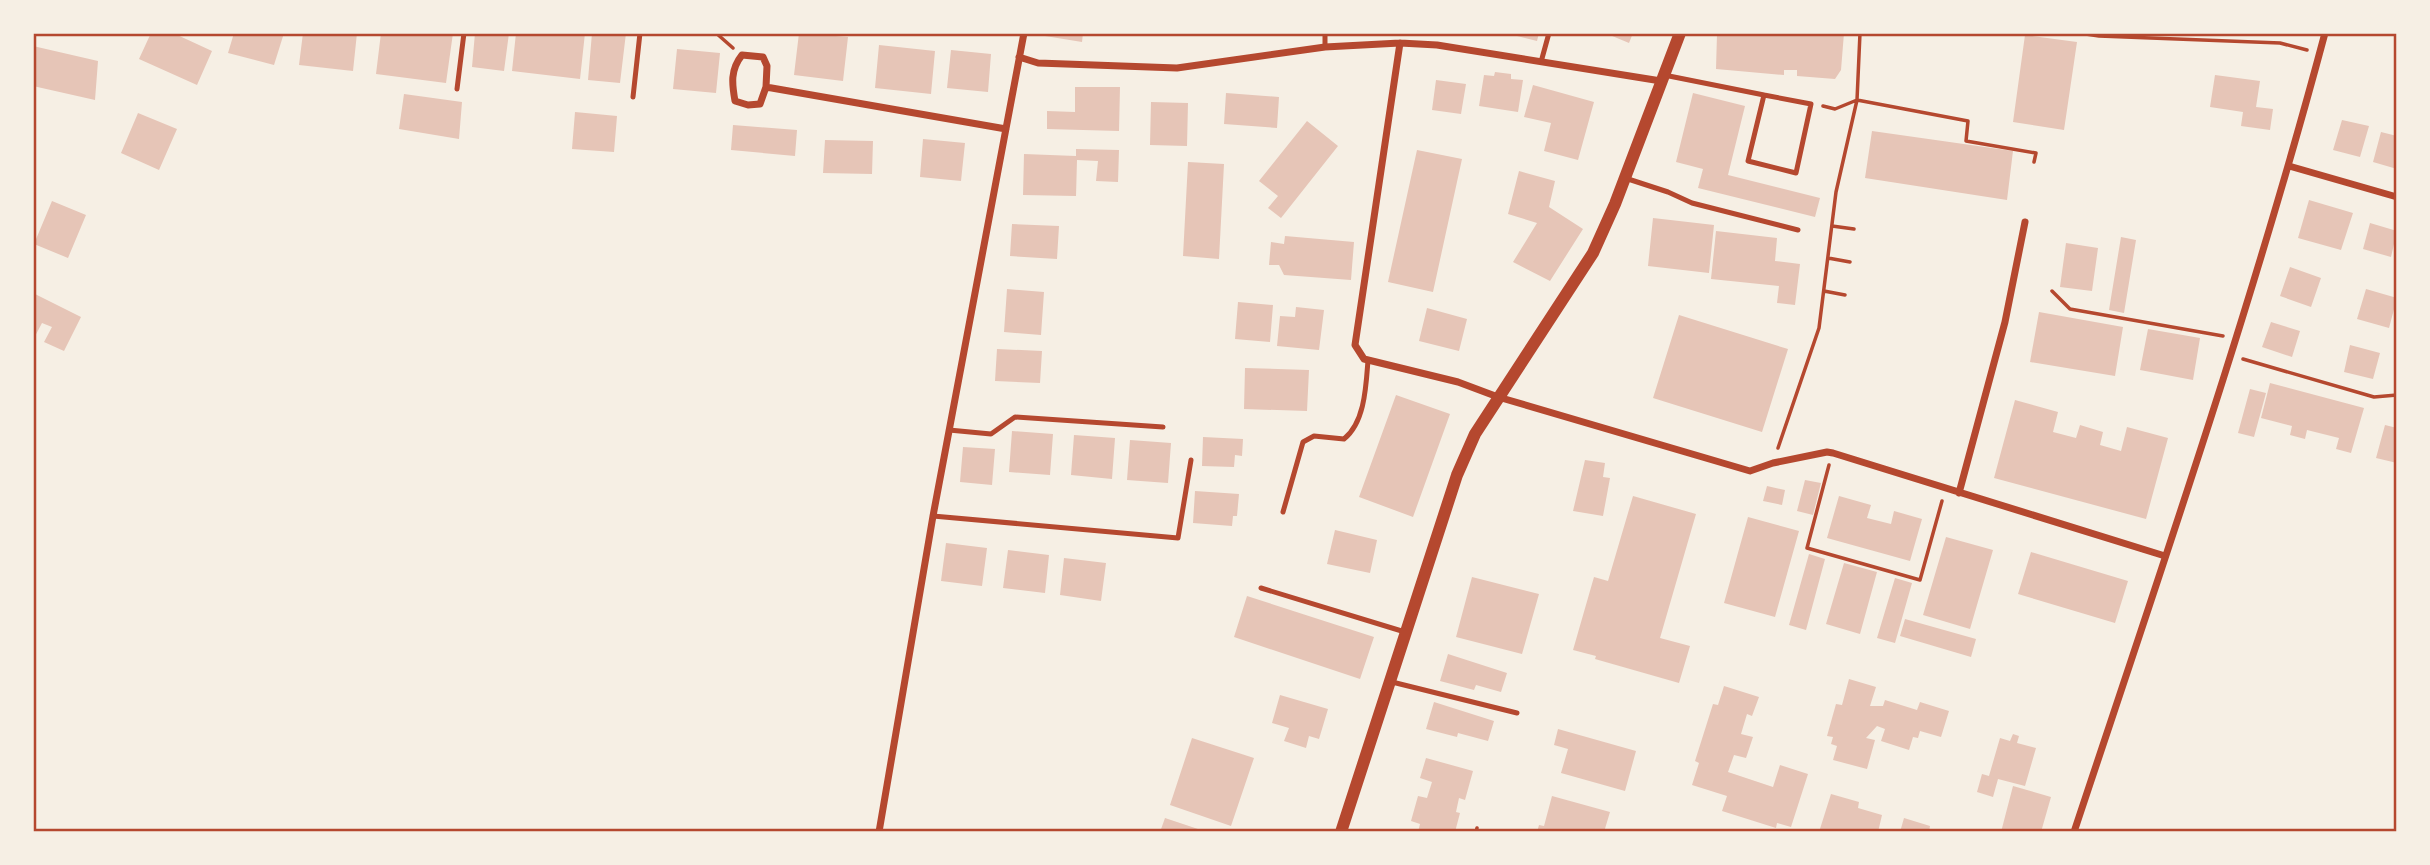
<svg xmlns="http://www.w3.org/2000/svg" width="2430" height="865" font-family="Mulish,sans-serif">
  <rect width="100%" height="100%" fill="#f6efe4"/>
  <path fill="#e6c5b7" d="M151,33H173L212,51L197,85L139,59Z
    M234,33H284L274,65L228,53Z
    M303,33H357L353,71L299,65Z
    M381,33H453L446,83L376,74Z
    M475,33H509L504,71L472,67Z
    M516,33H585L580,79L512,71Z
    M592,33H626L620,83L588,80Z
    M799,33L848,37L843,81L794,75Z
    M1046,33H1083L1082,42L1045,36Z
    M1505,33H1539L1537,41Z
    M1605,33H1633L1629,43Z
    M1844,33L1841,70L1835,79L1797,76V70H1784V75L1716,69L1717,34Z
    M2025,35L2077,42L2064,130L2013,122Z
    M879,45L935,51L931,94L875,88Z
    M33,46L98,61L95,100L33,86Z
    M677,49L720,53L716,93L673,89Z
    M951,50L991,54L988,92L947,88Z
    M1495,72L1511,74V79L1523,80L1518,112L1479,106L1484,75L1494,76Z
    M2215,75L2260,81L2256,107L2273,109L2270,130L2241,126L2243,112L2210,107Z
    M1436,80L1466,84L1461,114L1432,110Z
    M1533,85L1594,102L1578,160L1544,151L1551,123L1524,117Z
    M1075,87H1120L1119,131L1047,129V111L1075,112Z
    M1226,93L1279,97L1277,128L1224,124Z
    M1693,93L1745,106L1728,175L1820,198L1815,217L1698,188L1703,169L1676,162Z
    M404,94L462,102L459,139L399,129Z
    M1151,102L1188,103L1187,146L1150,145Z
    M575,112L617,116L614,152L572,149Z
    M138,113L177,129L159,170L121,153Z
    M2342,120L2369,126L2360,157L2333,150Z
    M1307,121L1338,146L1281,218L1268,208L1278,196L1259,181Z
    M733,125L797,130L795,156L731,150Z
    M1872,131L2013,151L2007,200L1865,178Z
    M2381,132L2397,136V169L2373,162Z
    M923,139L965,143L961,181L920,177Z
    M825,140L873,141L872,174L823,173Z
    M1076,149L1119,150L1118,182L1096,181L1098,161L1077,160L1076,196L1023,195L1024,154L1076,156Z
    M1417,150L1462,159L1433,292L1388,282Z
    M1188,162L1224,164L1219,259L1183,256Z
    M1519,171L1555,181L1549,207L1583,229L1550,281L1513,262L1537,223L1508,214Z
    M2309,200L2353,213L2341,250L2298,238Z
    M52,201L86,215L68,258L34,244Z
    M1653,218L1714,225L1709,273L1648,266Z
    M2370,223L2397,231L2391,257L2363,249Z
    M1012,224L1059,226L1057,259L1010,256Z
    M1716,231L1777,238L1775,261L1800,264L1795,305L1777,303L1779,286L1711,279Z
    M1285,236L1354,242L1351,280L1284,275L1279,265H1269L1271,242L1284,244Z
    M2121,237L2136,240L2124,313L2109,310Z
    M2066,243L2098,248L2092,291L2060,287Z
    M2290,267L2321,278L2311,307L2280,296Z
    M1007,289L1044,292L1041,335L1004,332Z
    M2366,289L2397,298L2389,328L2357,319Z
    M33,293L81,317L64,351L44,342L52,327L42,323L33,340Z
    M1238,302L1273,305L1270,342L1235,339Z
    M1296,307L1324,310L1319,350L1277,346L1280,316L1295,317Z
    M1427,308L1467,319L1459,351L1419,341Z
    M2039,312L2123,327L2115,376L2030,362Z
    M1679,315L1788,349L1762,432L1653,398Z
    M2271,322L2300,331L2292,357L2262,347Z
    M2148,329L2200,338L2193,380L2140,370Z
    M2350,345L2380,353L2373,379L2344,372Z
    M997,349L1042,351L1040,383L995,381Z
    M1245,368L1309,370L1307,411L1244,409Z
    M2270,383L2364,408L2351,453L2336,449L2339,438L2307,430L2305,439L2290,435L2292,426L2261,418Z
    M2250,389L2266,393L2254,437L2238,433Z
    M1396,395L1450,414L1413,517L1359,497Z
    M2015,400L2058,412L2053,432L2076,438L2080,425L2103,432L2100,445L2121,451L2127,427L2168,438L2146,519L1994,478Z
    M2385,425L2397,428V463L2376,458Z
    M1012,431L1053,434L1050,475L1009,472Z
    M1074,435L1115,438L1112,479L1071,475Z
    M1203,437L1243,439L1242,456L1235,455L1234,467L1202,466Z
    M1130,440L1171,443L1168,483L1127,480Z
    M963,447L995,449L992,485L960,482Z
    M1585,460L1605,463L1603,477L1610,478L1603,516L1573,511Z
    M1805,480L1821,483L1813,515L1797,511Z
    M1767,486L1785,490L1782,505L1763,501Z
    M1195,491L1239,494L1237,516H1233L1232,526L1193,523Z
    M1633,496L1696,514L1660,638L1690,646L1679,683L1595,659L1596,656L1573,650L1594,577L1608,581Z
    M1839,496L1871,505L1867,518L1891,524L1894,511L1922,519L1910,561L1827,538Z
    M1748,517L1799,531L1775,617L1724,603Z
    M1335,530L1377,540L1370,573L1327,564Z
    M1946,537L1993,550L1970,629L1923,615Z
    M946,543L987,548L982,586L941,581Z
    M1008,550L1049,555L1045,593L1003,588Z
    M2031,552L2128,581L2115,623L2018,594Z
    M1809,554L1825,559L1806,630L1789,625Z
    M1064,558L1106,563L1101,601L1060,595Z
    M1844,563L1877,572L1860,634L1826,624Z
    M1472,577L1539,594L1522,654L1456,637Z
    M1895,578L1912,583L1895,643L1877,638Z
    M1247,596L1374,637L1360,679L1234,637Z
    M1905,619L1976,639L1971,657L1900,636Z
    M1448,654L1507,673L1501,692L1476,685L1474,690L1440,681Z
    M1849,679L1876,687L1870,706H1883L1885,700L1917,710L1920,702L1949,711L1941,737L1920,731L1918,738L1913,737L1909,750L1881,741L1885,729L1877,726L1866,738L1875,740L1867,769L1833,760L1837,746L1831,744L1833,737L1827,736L1836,704L1842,705Z
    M1724,686L1759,697L1752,716L1747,714L1741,734L1753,737L1746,758L1734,755L1728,772L1773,787L1780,765L1808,774L1791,827L1777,823L1776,828L1722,811L1727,796L1692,785L1699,763L1695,761L1713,704L1718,705Z
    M1280,695L1328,709L1319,739L1309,736L1306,748L1284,741L1289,728L1272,723Z
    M1434,702L1494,721L1488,741L1458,733L1457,737L1426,729Z
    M1558,729L1636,751L1625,791L1561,773L1568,749L1554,745Z
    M2013,734L2019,736L2017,743L2036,748L2025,786L1998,779L1993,797L1977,792L1982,774L1989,776L2000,738L2010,741Z
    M1192,738L1254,758L1231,826L1170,805Z
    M1426,758L1473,771L1465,800L1459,798L1456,812L1460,813L1455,832H1418L1420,824L1411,821L1418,796L1427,798L1432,782L1420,778Z
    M2013,786L2051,797L2041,832H2001Z
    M1831,794L1859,802L1858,808L1882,815L1878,832H1819Z
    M1552,796L1610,812L1604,832H1537L1539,825L1544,826Z
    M1165,818L1204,831V832H1160Z
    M1904,818L1930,826L1929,832H1900Z"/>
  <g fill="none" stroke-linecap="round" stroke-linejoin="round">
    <path stroke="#b5482f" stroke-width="3.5" d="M716,33L733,48
      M2079,33L2099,36L2280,43L2307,50
      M1823,106L1835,109L1857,100L1968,121L1966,141L2036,153L2034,162
      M1832,226L1854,229
      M1828,258L1850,262
      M1824,291L1845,295
      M2052,291L2070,309L2223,336
      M2243,359L2374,397L2397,395
      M1778,448L1819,328L1836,192L1857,100L1860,33
      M1829,465L1807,548L1920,580L1942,501
      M1476,832L1477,828"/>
    <path stroke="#b5482f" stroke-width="5" d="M1325,33V47
      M1541,62L1549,33
      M1664,75L1764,95L1748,161L1796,173L1811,104L1764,95
      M457,89L464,33
      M633,97L640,33
      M1625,178L1668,192L1692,203L1798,230
      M949,430L991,434L1015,417L1163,427
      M1283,512L1303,442L1314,436L1344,439C1365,422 1366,386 1368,360
      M933,516L1178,538L1191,460
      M1261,588L1405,632
      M1392,682L1517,713"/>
    <path stroke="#b5482f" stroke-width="7" d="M1400,43L1355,345L1364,359L1458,382L1498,397L1750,471L1773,463L1827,452L1833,453L2165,556
      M1019,57L1038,63L1177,68L1325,47L1400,43L1437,45L1661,81
      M766,87L760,104L748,105L735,101C732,84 730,70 742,55L763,57L767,66L766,87L1006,129
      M2289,166L2397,197
      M1959,493L2005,322L2025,222
      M879,832L933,516L1024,33
      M2074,832C2162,567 2253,303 2325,33"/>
    <path stroke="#b5482f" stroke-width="12" d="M1341,832L1457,475L1475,434L1593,253L1615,204L1680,33"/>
  </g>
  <rect width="2430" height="865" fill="none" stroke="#f6efe4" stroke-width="70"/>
  <rect x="35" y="35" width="2360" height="795" fill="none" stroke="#b5482f" stroke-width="2.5"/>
</svg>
